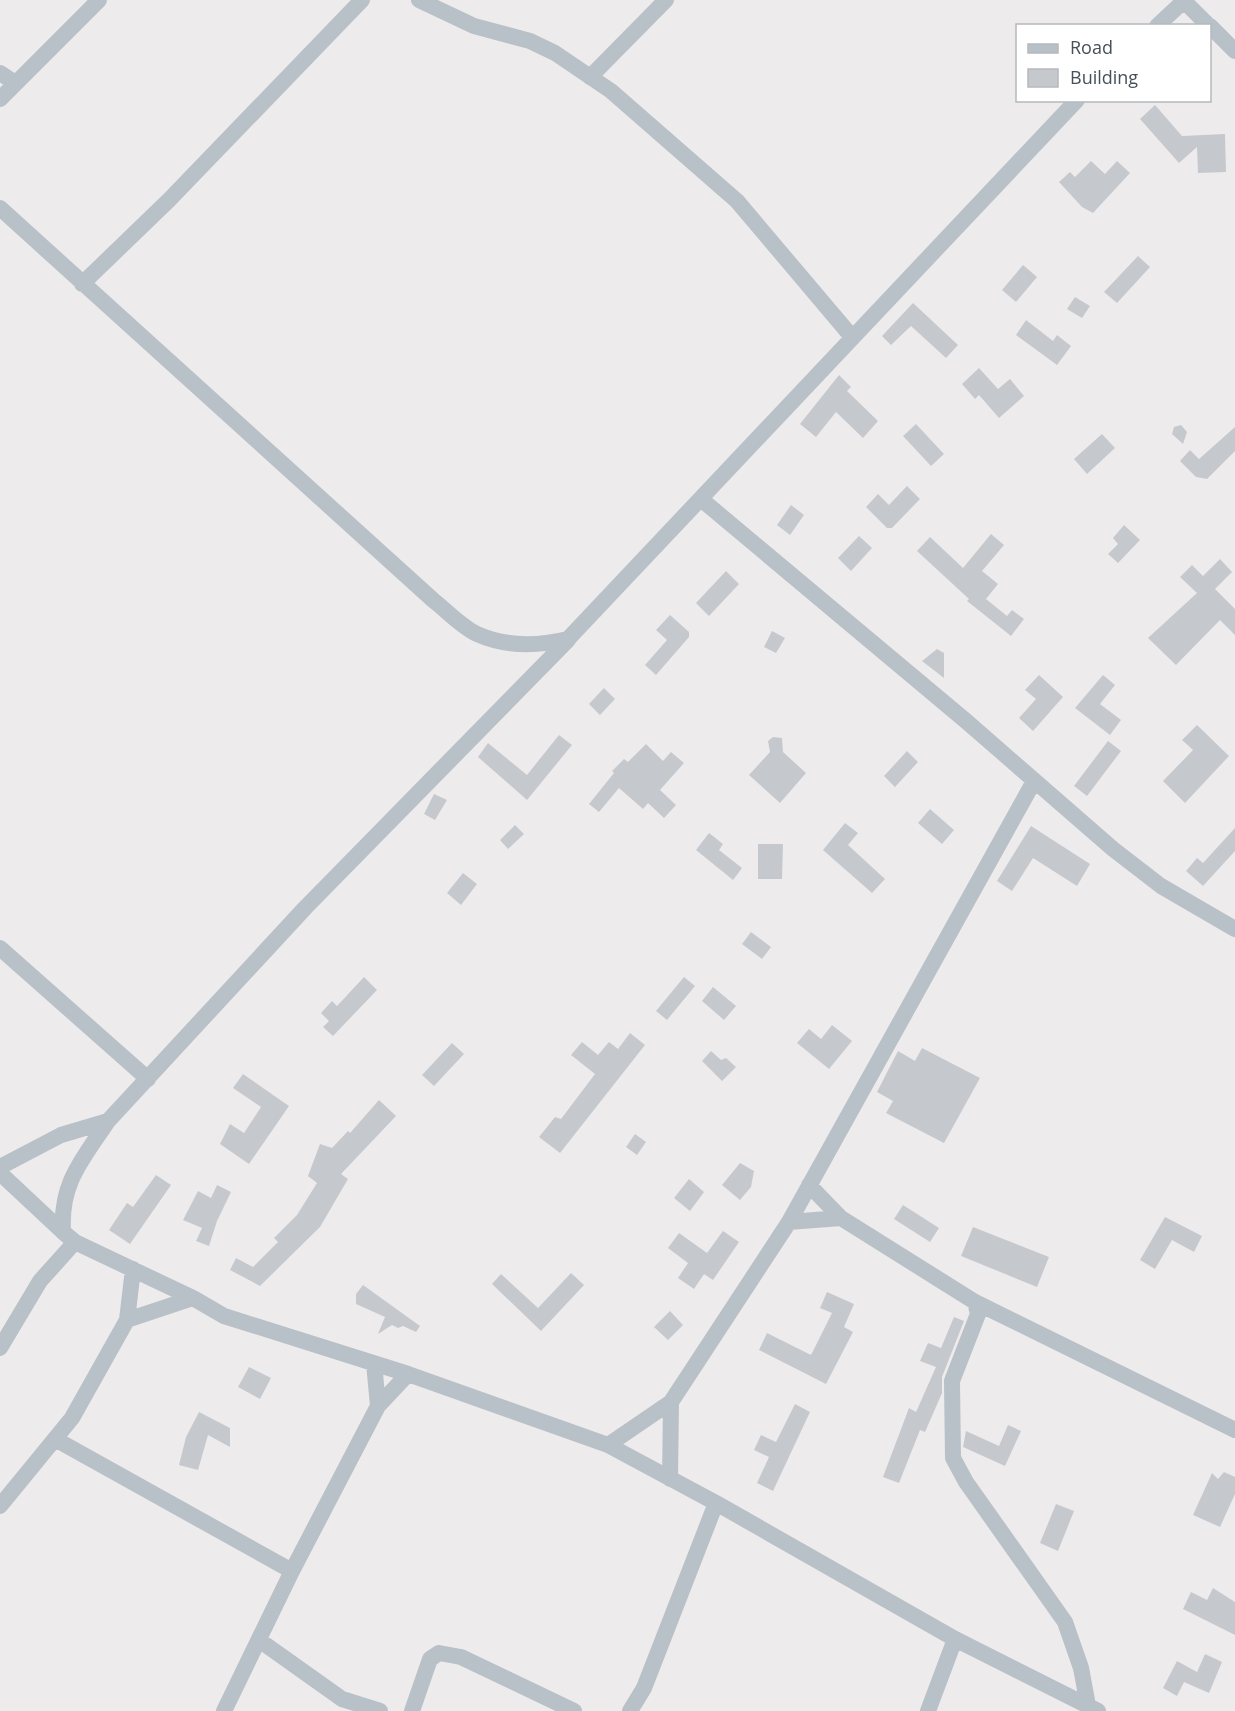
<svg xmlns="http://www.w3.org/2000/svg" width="1235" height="1711" font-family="'Open Sans',sans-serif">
  <rect width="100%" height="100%" fill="#eeebec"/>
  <path fill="#c5c9ce" d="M1155,105L1182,136L1225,134L1226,172L1198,173L1197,147L1179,163L1140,119Z
    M1091,161L1105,174L1117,161L1130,173L1093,213L1082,207L1059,182L1070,172L1075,177Z
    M1138,256L1150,267L1117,303L1104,292Z
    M1023,265L1037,277L1016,302L1002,290Z
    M1075,297L1090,306L1082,318L1067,309Z
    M913,303L958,345L946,358L911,326L891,345L882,336Z
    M1026,320L1053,341L1057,335L1071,346L1057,365L1016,335Z
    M979,368L998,389L1010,379L1024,396L999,418L979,395L975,399L962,384Z
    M839,375L851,387L847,391L878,421L863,438L836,412L816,437L800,424Z
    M916,424L944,454L931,466L903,436Z
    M1181,425L1187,432L1183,444L1172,434L1174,427Z
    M1235,427V451L1207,479L1196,477L1180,461L1190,450L1199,459Z
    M1102,434L1115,448L1087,474L1074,459Z
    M907,486L920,499L892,528H887L866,507L878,494L889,505Z
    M791,505L804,515L790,535L777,525Z
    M1124,525L1140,540L1118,563L1108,554L1118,544L1113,538Z
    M991,534L1004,545L982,571L998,584L986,599L1007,616L1012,610L1024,619L1011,636L967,601L969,599L917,551L930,537L963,568Z
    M859,536L872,548L851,571L838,558Z
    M1220,559L1232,572L1215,589L1235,609V635L1220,620L1176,665L1148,638L1197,593L1180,577L1192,565L1203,576Z
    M726,571L739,584L709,616L696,603Z
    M670,615L689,632V637L656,675L645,665L667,640L656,630Z
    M772,631L785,638L776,653L764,647Z
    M937,649L944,653V678L922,661Z
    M1039,675L1063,697L1033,731L1019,718L1036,699L1025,690Z
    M1103,675L1115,685L1100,704L1121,720L1110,735L1075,708Z
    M604,688L615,699L600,715L589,704Z
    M1197,725L1229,756L1185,803L1163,781L1193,750L1182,740Z
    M559,735L572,745L527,800L478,757L488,743L527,775Z
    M773,737L782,738L783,752L806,773L780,803L749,775L770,752L768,741Z
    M1108,741L1121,751L1087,796L1074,786Z
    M646,744L663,761L671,752L684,763L660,790L676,805L664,818L648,803L643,809L619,788L599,812L589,804L614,773L612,771L624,759L628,762Z
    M907,751L918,762L895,787L884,776Z
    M434,794L447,800L435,820L424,814Z
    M930,809L954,830L942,844L918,823Z
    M845,823L858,833L848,845L885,879L872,893L823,850Z
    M515,825L524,834L508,849L500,840Z
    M1031,826L1090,864L1077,886L1033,858L1012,891L997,881Z
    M1235,828V851L1203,886L1186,871L1197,858L1203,863Z
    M709,833L723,844L719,850L742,868L733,880L696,850Z
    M758,844H783L782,879H758Z
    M463,873L477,884L461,905L447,893Z
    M751,932L771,947L762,959L742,944Z
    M364,977L377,990L333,1036L323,1027L329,1021L321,1013L332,1001L337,1006Z
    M684,977L695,986L667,1020L656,1011Z
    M713,987L736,1006L724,1020L702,1001Z
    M832,1025L852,1041L829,1069L797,1043L809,1029L821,1039Z
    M630,1033L645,1045L560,1153L539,1137L555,1117L561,1119L595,1074L571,1055L582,1042L598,1055L609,1042L618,1049Z
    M452,1043L464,1054L434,1086L422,1075Z
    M922,1048L980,1078L944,1143L886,1113L893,1101L877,1092L898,1051L915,1061Z
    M711,1051L721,1060L726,1058L736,1067L722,1081L702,1061Z
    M243,1074L289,1106L249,1164L220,1144L230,1124L244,1133L261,1107L233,1088Z
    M379,1100L396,1116L341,1174L348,1179L320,1227L260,1286L230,1270L236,1258L253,1267L278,1242L274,1238L297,1215L317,1183L308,1176L320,1144L332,1148L348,1131L350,1133Z
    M635,1134L646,1142L637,1155L626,1147Z
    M740,1163L754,1171L751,1187L740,1200L722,1185Z
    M156,1175L171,1185L130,1244L109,1230L127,1203L133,1207Z
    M689,1179L704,1192L690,1211L674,1198Z
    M217,1185L231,1192L217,1221L209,1246L196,1241L202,1228L183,1220L198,1191L211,1198Z
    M903,1205L939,1228L930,1242L894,1219Z
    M1165,1217L1202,1236L1194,1252L1172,1240L1155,1269L1140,1260Z
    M973,1227L1049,1257L1037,1287L961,1256Z
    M723,1231L739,1242L713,1280L704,1274L694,1289L678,1278L688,1263L668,1248L679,1233L707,1253Z
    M571,1273L584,1285L541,1331L492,1284L501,1274L538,1308Z
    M363,1285L420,1326L416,1332L403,1326L398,1328L392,1325L378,1334L385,1317L356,1304V1294Z
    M827,1292L854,1304L844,1327L853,1332L826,1384L759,1350L767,1333L811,1355L832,1313L820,1308Z
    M670,1311L683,1325L668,1340L654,1327Z
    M954,1317L964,1321L942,1377V1393L925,1432L920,1430L899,1483L883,1477L909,1408L916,1412L936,1367L920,1361L928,1343L941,1348Z
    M249,1367L271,1378L260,1399L238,1387Z
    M795,1404L810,1412L773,1491L757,1483L769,1457L754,1450L761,1435L776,1442Z
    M199,1412L230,1428V1447L208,1435L198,1470L179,1465L186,1437Z
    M1008,1425L1021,1431L1005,1466L963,1447L966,1431L999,1446Z
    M1224,1472L1235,1477V1494L1220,1527L1193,1515L1212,1473L1218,1479Z
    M1056,1504L1074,1511L1058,1551L1040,1543Z
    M1213,1588L1235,1602V1635L1183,1609L1191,1592L1207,1600Z
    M1205,1654L1222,1662L1209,1693L1184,1682L1177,1696L1163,1688L1177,1661L1197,1672Z"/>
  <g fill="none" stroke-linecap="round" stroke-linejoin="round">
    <path stroke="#b7c1c7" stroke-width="16" d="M419,0L474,26L530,41L555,53L611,91L737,201L852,337
      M1184,1L1209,26
      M1157,26L1185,0
      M1210,26L1235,51
      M0,73L15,83
      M590,77L666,0
      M0,99L99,0
      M0,208L433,600C447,611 462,627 477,634C506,647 539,646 568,639L1077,100
      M82,284L169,200L362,0
      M702,500L966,721L1113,849L1161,886L1235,929
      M0,948L148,1079
      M108,1121C82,1160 60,1183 63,1232L75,1242L193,1298L224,1316L408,1374L608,1445L716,1503L955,1639L1098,1711
      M0,1167L61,1135L108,1121L305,908L568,640
      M0,1173L63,1232
      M809,1185L841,1218
      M789,1222L841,1218L975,1302L1235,1430
      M975,1302L978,1314L952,1381L953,1458L966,1482L1065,1622L1081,1668L1089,1711
      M127,1320L193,1298
      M0,1348L40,1281L75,1242
      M374,1363L378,1406
      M55,1439L292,1571
      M608,1445L671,1402L789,1222L1033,783
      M670,1479L671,1402
      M0,1506L72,1418L127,1320L133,1269
      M259,1640L342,1699L380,1711
      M224,1711L292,1571L378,1406L408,1374
      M412,1711L430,1659L439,1653L461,1657L574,1711
      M630,1711L644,1688L716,1503
      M928,1711L955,1639"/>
  </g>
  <rect x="1016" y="24" width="195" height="78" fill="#ffffff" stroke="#b5b9bc" stroke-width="1.5"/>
  <rect x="1028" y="44" width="30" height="9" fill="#b7c1c7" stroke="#b5b9bc" stroke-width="1.5"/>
  <text x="1070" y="54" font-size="18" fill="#455057">Road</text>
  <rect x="1028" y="69" width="30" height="18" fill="#c5c9ce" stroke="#b5b9bc" stroke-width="1.5"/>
  <text x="1070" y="84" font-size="18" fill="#455057">Building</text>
</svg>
